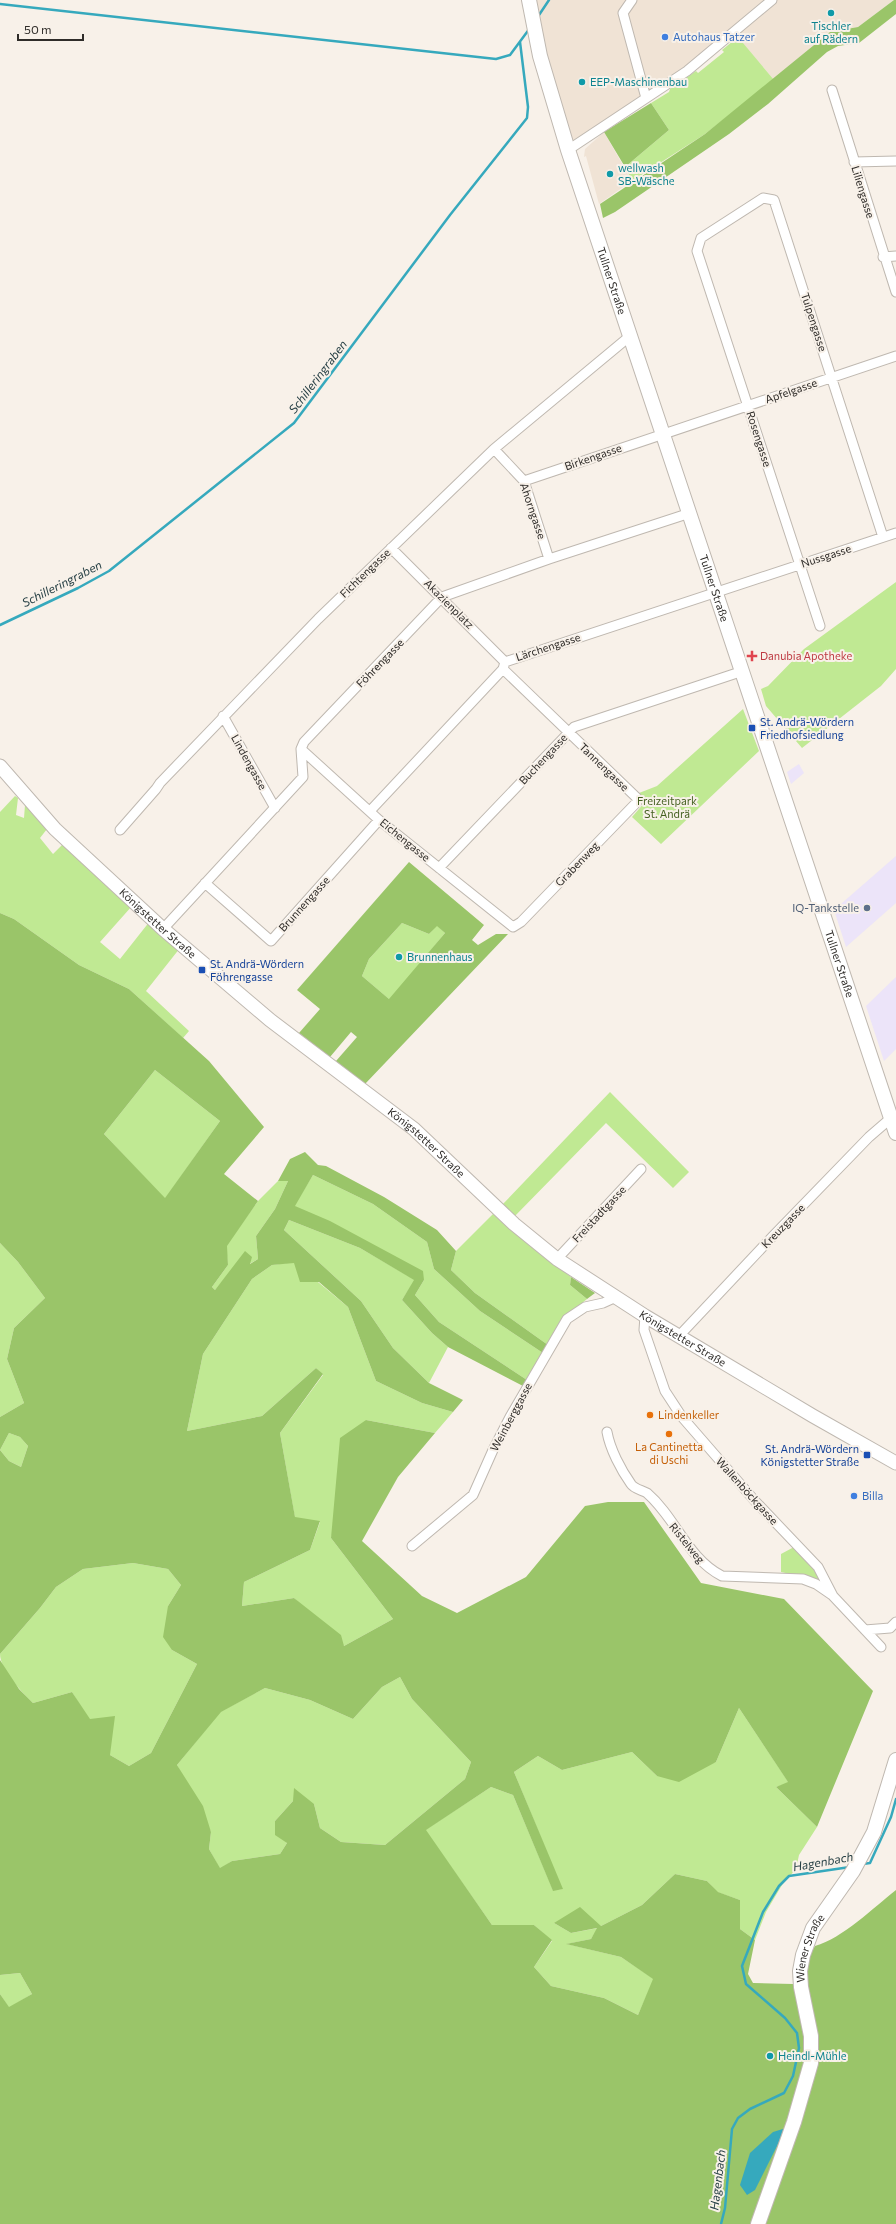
<svg xmlns="http://www.w3.org/2000/svg" width="896" height="2224" font-family="Commissioner,sans-serif">
  <rect width="100%" height="100%" fill="#f8f1e9"/>
  <path fill="#ece4f9" d="M799,764L804,773L791,784L787,772Z
    M896,856V903L846,947L834,910Z
    M896,977V1049L884,1061L866,1006Z"/>
  <path fill="#f0e3d5" d="M536,0H894L858,27L830,32L774,80L736,35L574,149L543,44Z
    M604,132L632,181L599,204L586,156L584,157L585,149Z"/>
  <path fill="#c0e993" d="M738,37L774,80L705,134L632,181L625,167L669,130L651,103L669,92L670,89L696,71L698,73L724,52L722,50Z
    M896,582V669L881,686L802,748L766,706L761,689L768,686L804,649Z
    M743,709L759,751L661,844L632,817L645,802L639,793L657,786Z
    M15,796L18,798L16,815L24,818L25,805L47,829L40,838L53,854L62,845L132,906L100,942L120,959L150,921L180,948L146,991L189,1031L183,1038L129,989L79,965L14,919L0,913V812Z
    M402,923L429,934L437,925L445,933L390,1000L362,976L369,959Z
    M155,1070L220,1121L165,1199L104,1134Z
    M610,1092L689,1172L673,1188L606,1123L514,1217L502,1205Z
    M313,1175L373,1204L427,1242L434,1269L480,1311L543,1353L527,1380L439,1322L415,1295L424,1280L294,1206Z
    M278,1181H288L275,1209L256,1236L258,1259L226,1277L215,1290L212,1287L228,1265L226,1246L258,1201Z
    M493,1214L571,1277L570,1285L587,1299L565,1317L548,1345L475,1293L451,1270L456,1251Z
    M289,1220L360,1248L415,1280L402,1300L432,1333L448,1347L429,1383L393,1348L361,1301L284,1230Z
    M0,1243L18,1262L45,1298L14,1328L7,1359L24,1403L0,1417Z
    M294,1262L348,1307L376,1381L422,1403L453,1412L435,1433L366,1420L331,1538L393,1619L344,1646L294,1598L242,1606L244,1582L310,1550L320,1522L295,1518L280,1433L323,1375L316,1368L262,1416L187,1431L203,1354L252,1279L272,1265Z
    M9,1433L20,1437L28,1446L21,1467L9,1461L0,1450Z
    M794,1547L814,1570L826,1589L804,1577L781,1572V1554Z
    M133,1563L168,1569L181,1585L168,1606L172,1650L197,1664L151,1753L129,1766L110,1755L72,1692L33,1703C23,1693 0,1670 0,1654L40,1608L56,1587L83,1569Z
    M400,1677L412,1699L471,1762L465,1779L385,1845L341,1842L320,1828L314,1804L293,1801L275,1821L287,1843L280,1854L232,1861L220,1869L209,1849L211,1832L177,1765L220,1712L265,1688L310,1700L353,1719L382,1687Z
    M739,1708L789,1783L776,1787L817,1827L799,1855L796,1869L782,1885L766,1912L755,1940L740,1929V1900L717,1892L707,1881L675,1874L642,1905L601,1926L554,1923L571,1933L598,1928L591,1939L567,1944L621,1957L654,1979L638,2015L604,1998L551,1986L534,1967L552,1941L534,1925H492L425,1830L491,1787L513,1795L553,1890L562,1889L514,1772L538,1756L562,1770L632,1752L657,1776L716,1762Z
    M20,1973L32,1994L9,2008L0,1994V1975Z"/>
  <path fill="#9ac569" fill-rule="evenodd" d="M894,0H896V14L859,43L838,46L827,52L768,104L729,134L615,212L603,218L600,204L705,134L830,32L858,27Z
    M651,103L669,130L625,167L604,132Z
    M409,862L484,925L472,940L478,945L496,934H508L365,1084L336,1061L357,1037L351,1032L330,1057L299,1033L320,1009L297,990ZM402,923L429,934L437,926L445,933L389,999L362,976L369,959Z
    M0,913L14,919L79,965L129,989L209,1061L264,1127L224,1174L258,1201L227,1246L228,1265L212,1287L215,1290L245,1251L252,1257L250,1264L258,1259L256,1236L275,1209L288,1181H278L290,1159L305,1152L318,1165L326,1166L384,1197L437,1230L456,1251L451,1270L475,1293L548,1345L543,1353L480,1311L434,1269L427,1242L373,1204L313,1175L295,1206L330,1221L423,1271L424,1280L415,1295L439,1322L527,1380L523,1386L448,1347L432,1333L402,1300L414,1280L360,1248L289,1220L284,1230L361,1301L393,1348L429,1383L463,1400L453,1412L422,1403L376,1381L348,1307L319,1282H300L294,1263L272,1265L252,1279L203,1354L187,1431L262,1416L316,1368L323,1374L280,1433L295,1517L320,1521L310,1550L244,1582L242,1606L294,1598L341,1635L344,1646L393,1619L331,1538L340,1438L366,1420L435,1433L398,1477L362,1541L422,1596L457,1613L526,1577L585,1506L608,1502H644L701,1583L784,1599L873,1691L817,1827L776,1787L788,1782L739,1708L716,1762L679,1782L657,1776L632,1752L562,1770L538,1756L514,1772L563,1889L553,1891L513,1795L491,1787L426,1830L492,1925H534L552,1940L534,1967L551,1986L604,1998L638,2015L653,1979L621,1957L566,1944L591,1939L597,1928L571,1933L554,1923L580,1907L601,1926L642,1905L675,1874L707,1881L718,1892L740,1900V1929L755,1940L748,1974L753,1983L793,1984L815,1946C843,1938 873,1908 896,1890V2224H0V1994L9,2007L32,1994L20,1973L0,1975V1660L19,1689L33,1703L72,1692L90,1719L115,1716L110,1755L129,1766L151,1753L197,1664L172,1650L163,1637L168,1606L181,1585L168,1569L133,1563L83,1569L56,1587L40,1608L0,1654V1450L9,1461L21,1467L28,1446L20,1437L9,1433L0,1450V1417L24,1403L7,1359L14,1328L45,1298L18,1262L0,1243ZM155,1070L220,1121L165,1198L104,1134ZM400,1677L412,1699L471,1762L465,1779L385,1845L341,1842L320,1828L314,1804L294,1788L293,1801L275,1821V1835L287,1843L280,1854L232,1861L220,1868L209,1849L211,1832L203,1806L177,1765L221,1712L265,1688L310,1700L353,1719L382,1687Z
    M571,1277L595,1293L587,1299L570,1285Z"/>
  <path fill="#36a9bd" d="M786,2128L755,2190L747,2195L740,2185L750,2153L773,2132Z"/>
  <g fill="none" stroke-linecap="round" stroke-linejoin="round">
    <path stroke="#36a9bd" stroke-width="2.5" d="M0,4L496,59L510,55L530,28
      M537,18L549,0
      M0,625L78,588L109,571L294,423L450,215L527,118L528,107L520,42
      M863,1864L870,1863L891,1817L896,1799
      M721,2224L725,2208L732,2129L738,2118L750,2109L784,2093L793,2076L799,2048L797,2033L785,2018L746,1984L742,1966L763,1912L779,1886L789,1876L850,1867"/>
    <defs>
      <path id="minor" d="M632,0L623,13L646,98
        M832,90L896,292
        M568,150L687,71L772,0
        M854,162L896,161
        M883,257L896,256
        M494,449L524,481L549,559
        M524,481L896,356
        M391,548L505,662
        M820,626L697,251L701,238L763,198L774,200L883,537
        M223,716L275,808
        M301,749L379,820L513,927L521,922L637,802V798L503,669
        M370,811L503,669L505,662L896,533
        M120,830L156,789L160,783L318,619L494,449L630,336
        M439,868L574,727L743,671
        M205,883L271,941L379,820
        M163,929L303,777L301,749L304,742L442,597L549,559L690,513
        M557,1259L641,1169
        M645,1316L644,1330L665,1391L682,1417L755,1501L818,1567L833,1596L881,1647
        M678,1337L773,1236L869,1137L891,1118
        M607,1432C610,1449 621,1470 631,1484C634,1489 642,1490 647,1493C676,1518 687,1558 722,1576L803,1579L816,1584L832,1595
        M412,1546L473,1495L493,1450L510,1417L567,1319L585,1307L603,1303L614,1298
        M865,1630L890,1628L896,1622"/>
      <g id="secondary">
        <path id="s1" d="M0,766L55,829L163,929L270,1020L414,1129L514,1224L557,1259L645,1316L813,1416L896,1463"/>
      </g>
      <g id="primary">
        <path id="s2" d="M529,0L540,56L568,150L896,1133"/>
        <path id="s3" d="M758,2224L794,2122L811,2063V2036L801,1987L800,1971L803,1955L813,1928L853,1871L874,1832L896,1760"/>
      </g>
    </defs>
    <use href="#minor" stroke="#bfb8b0" stroke-width="11"/>
    <use href="#secondary" stroke="#bfb8b0" stroke-width="15"/>
    <use href="#primary" stroke="#bfb8b0" stroke-width="16"/>
    <use href="#minor" stroke="#fff" stroke-width="9"/>
    <use href="#secondary" stroke="#fff" stroke-width="13"/>
    <use href="#primary" stroke="#fff" stroke-width="14"/>
  </g>
  <g fill="#0f9aa8" stroke="#f8f1e9" stroke-width="1.5">
    <circle cx="831" cy="13" r="4"/>
    <circle cx="582" cy="82" r="4"/>
    <circle cx="610" cy="174" r="4"/>
    <circle cx="399" cy="957" r="4"/>
    <circle cx="770" cy="2056" r="4"/>
  </g>
  <g fill="#3f7fe0" stroke="#f8f1e9" stroke-width="1.5">
    <circle cx="665" cy="37" r="4"/>
    <circle cx="854" cy="1496" r="4"/>
  </g>
  <path fill="#e0444e" stroke="#f8f1e9" stroke-width="1.5" d="M750 650h4v4h4v4h-4v4h-4v-4h-4v-4h4z"/>
  <g fill="#1a4fb4" stroke="#f8f1e9" stroke-width="1.5">
    <rect x="748" y="724" width="8" height="8" rx="2"/>
    <rect x="198" y="966" width="8" height="8" rx="2"/>
    <rect x="863" y="1451" width="8" height="8" rx="2"/>
  </g>
  <circle fill="#5c6f8a" stroke="#f8f1e9" stroke-width="1.5" cx="867" cy="908" r="4"/>
  <g fill="#e8710a" stroke="#f8f1e9" stroke-width="1.5">
    <circle cx="650" cy="1415" r="4"/>
    <circle cx="669" cy="1434" r="4"/>
  </g>
  <g text-anchor="middle" stroke-width="4" stroke-linejoin="round" paint-order="stroke">
    <g font-size="11" fill="#0d838f" stroke="#f8f1e9" text-anchor="start">
      <text x="831" y="30" text-anchor="middle">Tischler<tspan x="831" dy="13">auf Rädern</tspan></text>
      <text x="590" y="86">EEP-Maschinenbau</text>
      <text x="618" y="172">wellwash<tspan x="618" dy="13">SB-Wäsche</tspan></text>
      <text x="407" y="961">Brunnenhaus</text>
      <text x="778" y="2060">Heindl-Mühle</text>
    </g>
    <g font-size="11" fill="#366cbe" stroke="#f8f1e9" text-anchor="start">
      <text x="673" y="41">Autohaus Tatzer</text>
      <text x="862" y="1500">Billa</text>
    </g>
    <g font-size="11" fill="#2f2c29" stroke="#f8f1e9">
      <text transform="translate(863 192) rotate(73)" y="4">Liliengasse</text>
      <text dy="4" stroke="none"><textPath href="#s2" startOffset="293">Tullner Straße</textPath></text>
      <text transform="translate(814 322) rotate(72)" y="4">Tulpengasse</text>
      <text transform="translate(791 391) rotate(-19)" y="4">Apfelgasse</text>
      <text transform="translate(759 439) rotate(72)" y="4">Rosengasse</text>
      <text transform="translate(593 457) rotate(-19)" y="4">Birkengasse</text>
      <text transform="translate(533 511) rotate(71)" y="4">Ahorngasse</text>
      <text transform="translate(826 556) rotate(-18)" y="4">Nussgasse</text>
      <text transform="translate(365 573) rotate(-44)" y="4">Fichtengasse</text>
      <text dy="4" stroke="none"><textPath href="#s2" startOffset="617">Tullner Straße</textPath></text>
      <text transform="translate(449 604) rotate(45)" y="4">Akazienplatz</text>
      <text transform="translate(548 647) rotate(-18)" y="4">Lärchengasse</text>
      <text transform="translate(380 663) rotate(-46)" y="4">Föhrengasse</text>
      <text transform="translate(543 759) rotate(-47)" y="4">Buchengasse</text>
      <text transform="translate(249 762) rotate(61)" y="4">Lindengasse</text>
      <text transform="translate(604 767) rotate(44)" y="4">Tannengasse</text>
      <text transform="translate(405 840) rotate(39)" y="4">Eichengasse</text>
      <text transform="translate(577 864) rotate(-46)" y="4">Grabenweg</text>
      <text transform="translate(304 904) rotate(-48)" y="4">Brunnengasse</text>
      <text dy="4" stroke="none"><textPath href="#s1" startOffset="223">Königstetter Straße</textPath></text>
      <text dy="4" stroke="none"><textPath href="#s2" startOffset="1013">Tullner Straße</textPath></text>
      <text dy="4" stroke="none"><textPath href="#s1" startOffset="570">Königstetter Straße</textPath></text>
      <text transform="translate(599 1214) rotate(-47)" y="4">Freistadtgasse</text>
      <text transform="translate(783 1226) rotate(-46)" y="4">Kreuzgasse</text>
      <text dy="4" stroke="none"><textPath href="#s1" startOffset="894">Königstetter Straße</textPath></text>
      <text transform="translate(511 1417) rotate(-62)" y="4">Weinberggasse</text>
      <text transform="translate(747 1491) rotate(48)" y="4">Wallenböckgasse</text>
      <text transform="translate(687 1543) rotate(51)" y="4">Ristelweg</text>
      <text dy="4" stroke="none"><textPath href="#s3" startOffset="287">Wiener Straße</textPath></text>
    </g>
    <g font-size="11" fill="#be3a42" stroke="#f8f1e9" text-anchor="start">
      <text x="760" y="660">Danubia Apotheke</text>
    </g>
    <g font-size="11" fill="#164399" stroke="#f8f1e9" text-anchor="start">
      <text x="760" y="726">St. Andrä-Wördern<tspan x="760" dy="13">Friedhofsiedlung</tspan></text>
      <text x="210" y="968">St. Andrä-Wördern<tspan x="210" dy="13">Föhrengasse</tspan></text>
      <text x="859" y="1453" text-anchor="end">St. Andrä-Wördern<tspan x="859" dy="13">Königstetter Straße</tspan></text>
    </g>
    <g font-size="11" fill="#456021" stroke="#f8f1e9">
      <text x="667" y="805">Freizeitpark<tspan x="667" dy="13">St. Andrä</tspan></text>
    </g>
    <g font-size="11" fill="#4e5e75" stroke="#f8f1e9" text-anchor="end">
      <text x="859" y="912">IQ-Tankstelle</text>
    </g>
    <g font-size="11" fill="#c56008" stroke="#f8f1e9" text-anchor="start">
      <text x="658" y="1419">Lindenkeller</text>
      <text x="669" y="1451" text-anchor="middle">La Cantinetta<tspan x="669" dy="13">di Uschi</tspan></text>
    </g>
    <g font-size="12" font-style="italic" fill="#263f44" stroke="#f8f1e9">
      <text transform="translate(318 377) rotate(-53)" y="4">Schilleringraben</text>
      <text transform="translate(62 584) rotate(-27)" y="4">Schilleringraben</text>
      <text transform="translate(823 1862) rotate(-10)" y="4">Hagenbach</text>
      <text transform="translate(718 2180) rotate(-83)" y="4">Hagenbach</text>
    </g>
  </g>
  <path d="M18 34v6h65v-6" fill="none" stroke="#2f2c29" stroke-width="2"/>
  <text x="24" y="34" font-size="12" fill="#2f2c29" stroke="#f8f1e9" stroke-width="3" paint-order="stroke">50 m</text>
</svg>
